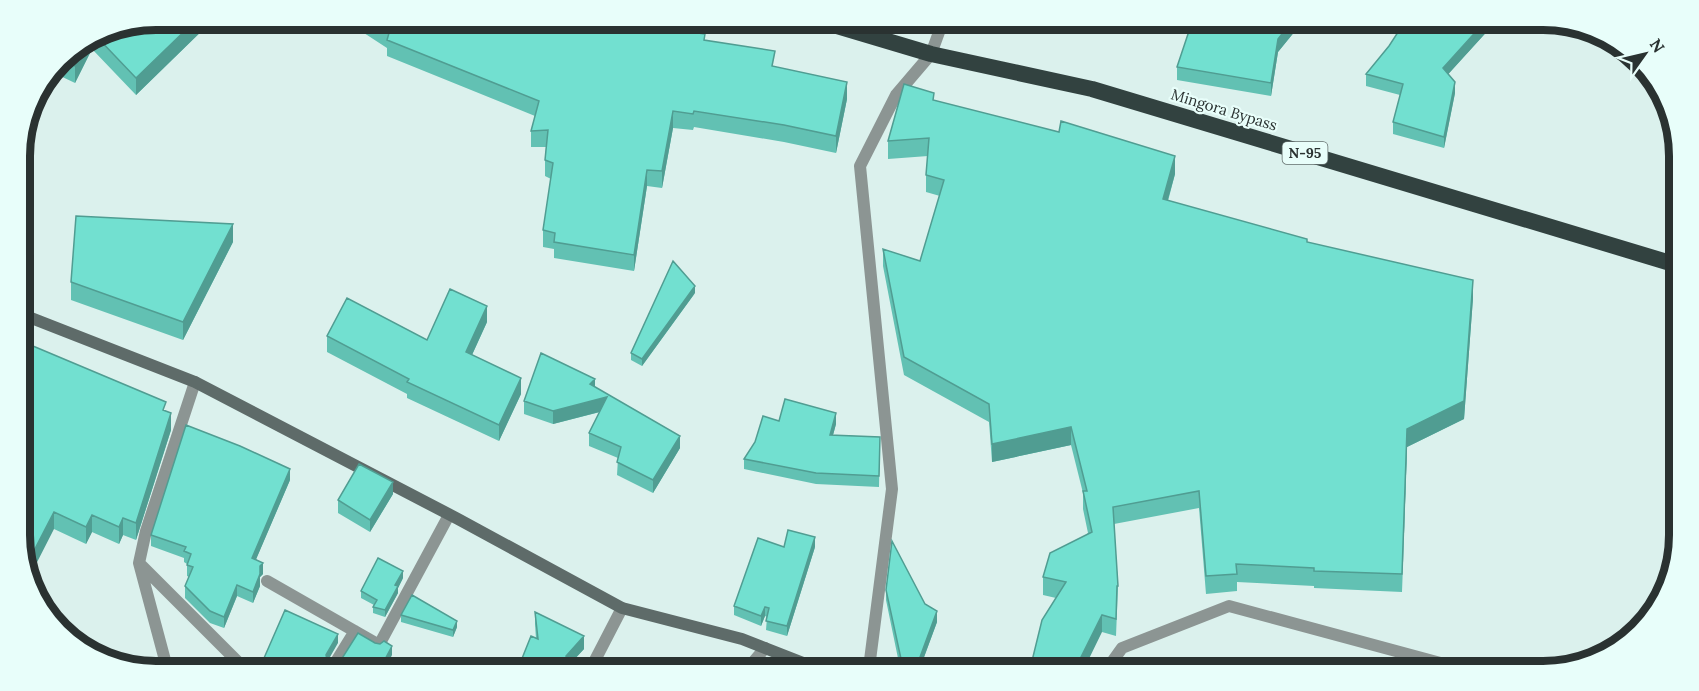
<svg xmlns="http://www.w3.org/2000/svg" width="1699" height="691" font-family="Lora,serif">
  <rect width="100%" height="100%" fill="#dbf1ed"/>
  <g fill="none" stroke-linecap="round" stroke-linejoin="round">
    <path stroke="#8c9593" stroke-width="12" d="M140,564L241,665
      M267,581L379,645L449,515
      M166,664L139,563L146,531L195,382
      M334,665L355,631
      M592,666L622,608
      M749,667L765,648
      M869,668L892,489L860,166L896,95L931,54L942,24
      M1107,669L1122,648L1229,606L1470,671"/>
    <path stroke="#5e6b69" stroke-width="12" d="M21,314L195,382L458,519L622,608L742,639L816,668"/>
    <path stroke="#324240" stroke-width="16" d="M827,23L931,54L1092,89L1677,265"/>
  </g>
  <path fill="#62c1b3" d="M156,20H213L136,95L92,49L75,83L52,72L66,54L104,30Z
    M344,20L627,22L705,40L775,67L847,99L836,153L784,142L694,127L693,130L673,128L662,188L647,186L634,271L554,258V249L543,247V230L551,179L545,176V160L546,147H531V131L535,116L387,56V48Z
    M1191,25H1300L1278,52L1271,96L1177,80V67Z
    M1402,26H1492L1448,74L1455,93L1444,148L1393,134V122L1400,95L1366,86V74L1389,46Z
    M934,100L1175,174L1168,201L1307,242L1473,298L1464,419L1407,447L1402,592L1314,588V586L1237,582V591L1206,594L1199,508L1114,524L1118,586L1116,636L1102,632L1056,598L1043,595V577L1088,533L1083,509V493L1071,445L992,462L989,422L904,375L883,266V249L920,261L940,196L926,192V175L928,156L888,159V141Z
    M233,242L183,340L71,300V282Z
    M695,293L642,366L631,360V353Z
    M487,322L472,355L521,394L499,441L407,398V394L327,352V336L427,340Z
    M21,342L166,411L171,430L136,540L123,535L119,544L92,532L86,544L54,529Z
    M595,387L680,448L653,493L617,475L618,458L589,446V433L600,412L553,424L524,414V401Z
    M779,421L836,424L833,435L880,437L879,487L816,484L744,469V459Z
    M290,480L256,559L263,574L260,577V586L253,603L237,596L224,628L210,623L185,598V586L189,577L187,576V564L184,562V558L151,546V535Z
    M393,494L370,532L338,513V500Z
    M815,547L787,636L766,630L767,617L765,616L761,626L734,615V606Z
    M403,578L398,588V593L385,617L373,613V607L374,605L361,598V591Z
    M886,590L925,604L937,622L920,668H900L886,600Z
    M535,612L584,649L573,661L536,639L535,624Z
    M401,615L457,627L453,637L401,622Z"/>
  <path fill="#509d92" d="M196,20H213L136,95V78Z
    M1289,25H1300L1278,52L1271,96V83L1278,39Z
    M1481,26H1492L1443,80V68Z
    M92,38V49L75,83V66L88,40Z
    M847,82V99L836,153V136Z
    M1455,82V93L1444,148V137Z
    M673,111V128L662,188V171Z
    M1175,156V174L1163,217V199Z
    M647,170V186L634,271V255Z
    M233,224V242L183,340V322Z
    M1473,280V298L1464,419L1407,447L1402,592L1407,429Z
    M695,286V293L642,366V359Z
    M487,306V322L466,368V352Z
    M521,378V394L499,441V425Z
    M595,379V392L590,384Z
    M607,397V410L553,424V411Z
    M171,413V430L136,540V523Z
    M836,413V424L830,446V435Z
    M1071,427V445L992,462V444Z
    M680,436V448L653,493V480Z
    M290,469V480L252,569V558Z
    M393,482V494L370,532V520Z
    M54,512V529L30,576L25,568Z
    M92,515V532L86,544V527Z
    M123,518V535L119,544V527Z
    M815,537V547L787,636V626Z
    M263,563V574L260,577V586L253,603V592L260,566Z
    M403,571V578L398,588V593L385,617V610L395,585Z
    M237,585V596L224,628V617Z
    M765,607V616L761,626V616Z
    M937,611V622L920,668H916Z
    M1102,615V632L1084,669H1075Z
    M457,621V627L453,637V630Z
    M338,634V643L326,664V655Z
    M584,636V649L568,666L566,656Z
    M392,646V655L387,665H382Z"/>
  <path fill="#72e0d0" stroke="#509d92" stroke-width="1.5" d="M156,20H196L136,78L95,35L104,30Z
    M370,21L627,22L633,24L705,34L704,40L775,51L772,66L847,82L836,136L784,125L694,111L693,114L673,111L662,171L647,170L634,255L554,242L555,233L543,230L553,163L545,160L548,130L531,131L539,101L387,40L389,33Z
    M1191,25H1289L1278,39L1271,83L1177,67Z
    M1402,26H1481L1443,68L1455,82L1444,137L1393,122L1403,84L1366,74L1389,46Z
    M88,40L75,66L62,59L66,54Z
    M904,84L934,93L933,100L1059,132L1061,121L1175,156L1163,199L1307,239V242L1473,280L1464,401L1407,429L1402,574L1314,571V568L1236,564L1237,574L1206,576L1199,491L1113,507L1118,586H1117L1116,619L1102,615L1075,669H1030L1042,620L1066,582L1043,577L1050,553L1092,532L1083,491H1087L1071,427L992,444L989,404L904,357L883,249L920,261L944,180L926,175L929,138L888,141Z
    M76,216L233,224L183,322L71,282Z
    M673,261L695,286L642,359L631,353Z
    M450,289L487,306L466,352L521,378L499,425L407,382L409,379L327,336L347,298L427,340Z
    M21,341L166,402L163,410L171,413L136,523L123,518L119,527L92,515L86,527L54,512L25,568L22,561Z
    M541,353L595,379L590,384L680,436L653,480L617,462L621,447L589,433L607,397L553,411L524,401Z
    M785,399L836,413L830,435L880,437L879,476L816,473L744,459L755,442L763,416L779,421Z
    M186,425L240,446L290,469L252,558L263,563L260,566V574L253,592L237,585L224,617L210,611L185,586L193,567L187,565L191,554L184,551L186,547L151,535Z
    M359,464L393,482L370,520L338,500Z
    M788,530L815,537L787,626L766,621L769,608L765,607L761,616L734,606L758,538L784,547Z
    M892,541L925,604L937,611L916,668H903L886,590Z
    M378,558L403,571L395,585L398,586L385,610L373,607L377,600L361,591Z
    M412,595L457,621L453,630L401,615Z
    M285,610L338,634L326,655L327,660L330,663H337L341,660L358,633L375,643L380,644L384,641L392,646L382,665H261Z
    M535,612L584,636L566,656L582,666H519L531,636L538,639Z"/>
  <g text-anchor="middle" stroke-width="4.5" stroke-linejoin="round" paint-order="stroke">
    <rect fill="#e8fefa" stroke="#636f6d" stroke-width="1.5" x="1282.5" y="142" width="45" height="22" rx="4.5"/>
    <g font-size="14" font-weight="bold" fill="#2a3231">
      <text x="1305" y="158">N-95</text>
    </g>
    <g font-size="15" fill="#2a3231" stroke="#e8fefa">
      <text transform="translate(1224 110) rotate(17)" y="5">Mingora Bypass</text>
    </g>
  </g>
  <path d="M0 0H1699V691H0ZM156 30H1543A126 126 0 0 1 1669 156V535A126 126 0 0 1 1543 661H156A126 126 0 0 1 30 535V156A126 126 0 0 1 156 30Z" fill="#e8fefa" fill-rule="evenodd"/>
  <path fill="none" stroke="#2a3231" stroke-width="8" d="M156 30H1543A126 126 0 0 1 1669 156V535A126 126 0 0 1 1543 661H156A126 126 0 0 1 30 535V156A126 126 0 0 1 156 30Z"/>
  <g transform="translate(1645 54) rotate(56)" stroke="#e8fefa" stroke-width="4.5" paint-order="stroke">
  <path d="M0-4.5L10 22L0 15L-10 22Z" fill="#2a3231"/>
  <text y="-9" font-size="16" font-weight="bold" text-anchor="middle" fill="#2a3231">N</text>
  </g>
</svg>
